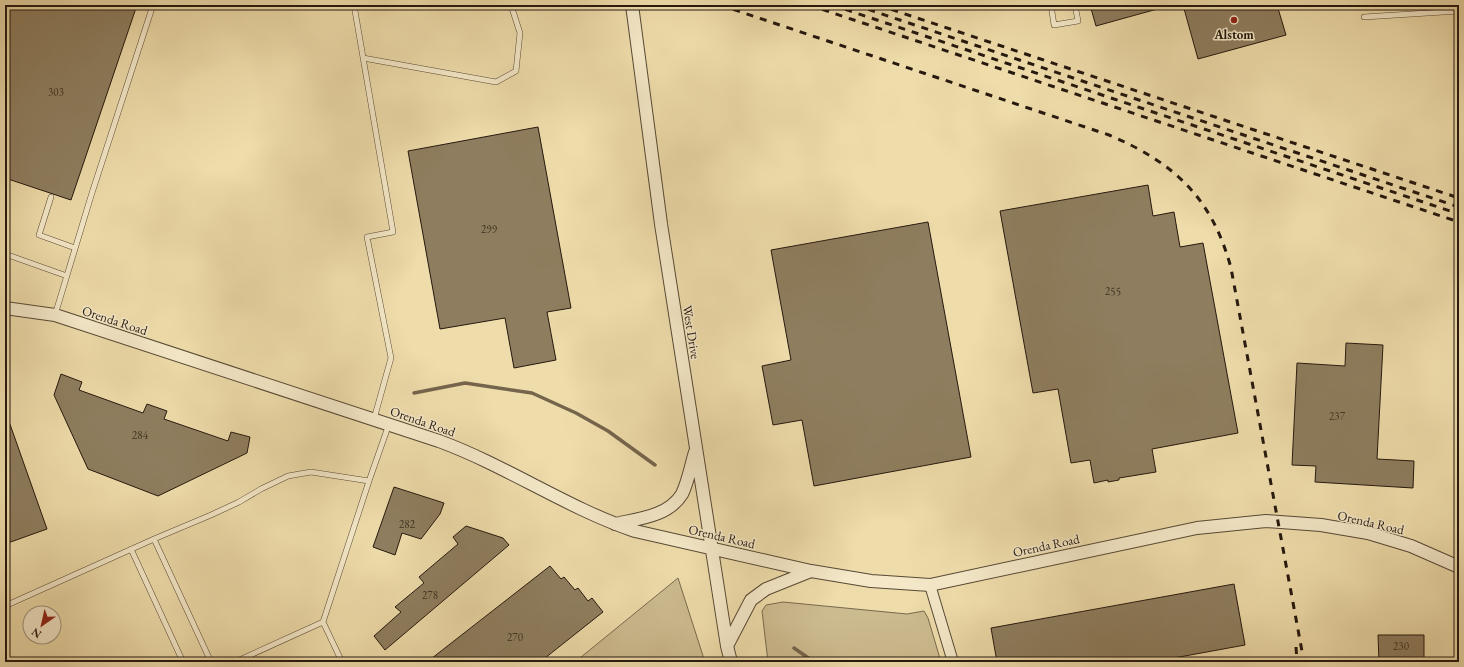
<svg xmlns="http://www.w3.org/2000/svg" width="1464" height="667" font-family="'EB Garamond',serif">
  <rect width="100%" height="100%" fill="#eedcaa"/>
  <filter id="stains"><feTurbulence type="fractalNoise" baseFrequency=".005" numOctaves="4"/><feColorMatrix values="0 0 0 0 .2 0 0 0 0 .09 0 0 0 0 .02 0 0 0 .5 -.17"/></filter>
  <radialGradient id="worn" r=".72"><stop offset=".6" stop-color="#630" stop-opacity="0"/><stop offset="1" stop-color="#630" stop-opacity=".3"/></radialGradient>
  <path fill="#ccbb8f" stroke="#786a4e" d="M678,578L705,662H575Z
    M783,602L907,614L924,611L928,618L941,662H768L762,611L766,605Z"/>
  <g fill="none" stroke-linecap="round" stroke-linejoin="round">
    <path stroke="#75654c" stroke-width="3.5" d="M414,393L465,383L532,393L576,413L608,431L655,465
      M794,648L814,662"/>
  </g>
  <path fill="#8e7e5f" stroke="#25180e" d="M5,5H137L71,200L5,178Z
    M1090,5H1160L1161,8L1096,26Z
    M1183,5H1277L1286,35L1198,59Z
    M538,127L571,308L547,312L556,360L514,368L505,318L440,329L408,151Z
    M1148,185L1153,216L1174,212L1180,247L1203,243L1238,433L1152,449L1156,472L1119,478V480L1108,482V480L1094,483L1090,460L1071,463L1058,389L1033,393L1000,211Z
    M928,222L971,457L814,486L802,420L773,425L762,366L791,360L771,250Z
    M1346,343L1383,345L1377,459L1414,461L1413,488L1315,482L1316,466L1292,465L1297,363L1345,366Z
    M61,374L82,382L79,390L143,413L147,404L167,411L164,419L228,441L231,432L250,437L247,453L158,496L88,469L54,395Z
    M5,413H6L47,529L5,544Z
    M394,487L444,503L440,514L421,539L402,533L395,555L373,547Z
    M466,526L503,538L509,545L385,650L374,636L401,612L395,607L424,583L419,577L458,544L453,537Z
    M550,566L561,579L564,577L575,590L578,588L588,601L592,598L603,612L540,662H427Z
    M1234,584L1245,645L1152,662H997L991,628Z
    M1378,635H1424V662H1379Z"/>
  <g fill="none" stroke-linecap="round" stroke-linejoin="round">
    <defs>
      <path id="service" d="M354,5L393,232L367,237L391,358L374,419
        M1051,5L1054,25L1078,21L1075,5
        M1364,17L1459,11
        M363,58L496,82L516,71L520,33L511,5
        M51,197L39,235L75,248
        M5,254L67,276
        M55,315L91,196L153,5
        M154,539L211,515L239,502L261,489L288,476L311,472L369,481
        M131,549L183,662
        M5,606L154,539L211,662
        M235,662L323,622
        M342,662L323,622L369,481L389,424"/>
      <path id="minor" d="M930,585L953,662"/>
      <path id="tertiary" d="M632,5L661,224L727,646L731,662
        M5,308L55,315L439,441C507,466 567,508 635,531L811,571L871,581L930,585L1197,528L1266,521L1321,525L1368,533L1411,546L1459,567
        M615,524C638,519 669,516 682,494C688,482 691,465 695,452
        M727,646L751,600L766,589L811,571"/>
    </defs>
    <use href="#service" stroke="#574935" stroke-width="6"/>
    <use href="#minor" stroke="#574935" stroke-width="12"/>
    <use href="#tertiary" stroke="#574935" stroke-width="14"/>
    <use href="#service" stroke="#f4e8c8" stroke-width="5"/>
    <use href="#minor" stroke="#f4e8c8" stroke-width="10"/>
    <use href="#tertiary" stroke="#f4e8c8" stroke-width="12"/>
    <path stroke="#25180e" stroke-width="3" stroke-dasharray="7 7" stroke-linecap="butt" d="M720,5L1109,135C1175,163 1212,198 1231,268L1304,662
      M809,5L1459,222
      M832,5L1459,214
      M855,5L1459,207
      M878,5L1459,198
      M1296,647L1297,662"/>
  </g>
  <circle fill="#8f2418" stroke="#f4e8c8" stroke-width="1.5" cx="1234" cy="20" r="4"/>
  <g text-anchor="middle" stroke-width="3" stroke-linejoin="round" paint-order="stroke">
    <g font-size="11" fill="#3f3222">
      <text x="56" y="96">303</text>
      <text x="489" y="233">299</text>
      <text x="1113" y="295">255</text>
      <text x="1337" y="420">237</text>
      <text x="140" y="439">284</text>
      <text x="407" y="528">282</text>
      <text x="430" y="599">278</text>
      <text x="515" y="641">270</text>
      <text x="1401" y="650">230</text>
    </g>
    <g font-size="13" font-weight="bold" fill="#25180e" stroke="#f4e8c8">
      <text x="1234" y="39">Alstom</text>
    </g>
    <g font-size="13" fill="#25180e" stroke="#f4e8c8">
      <text transform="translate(115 320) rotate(18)" y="5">Orenda Road</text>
      <text transform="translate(692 332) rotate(81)" y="5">West Drive</text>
      <text transform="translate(423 421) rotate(19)" y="5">Orenda Road</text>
      <text transform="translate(1371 522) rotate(13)" y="5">Orenda Road</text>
      <text transform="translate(722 536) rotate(13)" y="5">Orenda Road</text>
      <text transform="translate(1046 545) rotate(-12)" y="5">Orenda Road</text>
    </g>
  </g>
  <rect width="1464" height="667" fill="none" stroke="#eedcaa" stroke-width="20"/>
  <rect x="6" y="6" width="1452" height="655" fill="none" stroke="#25180e" stroke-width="2"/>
  <rect x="10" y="10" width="1444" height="647" fill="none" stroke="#25180e"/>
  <g transform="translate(42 625) rotate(214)"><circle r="19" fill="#f4e8c8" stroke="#a1957e"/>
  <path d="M0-3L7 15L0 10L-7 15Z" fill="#8f2418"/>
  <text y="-6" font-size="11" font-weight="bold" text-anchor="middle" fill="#25180e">N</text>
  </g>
  <rect width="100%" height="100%" filter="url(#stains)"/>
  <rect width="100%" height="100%" fill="url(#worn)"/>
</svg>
